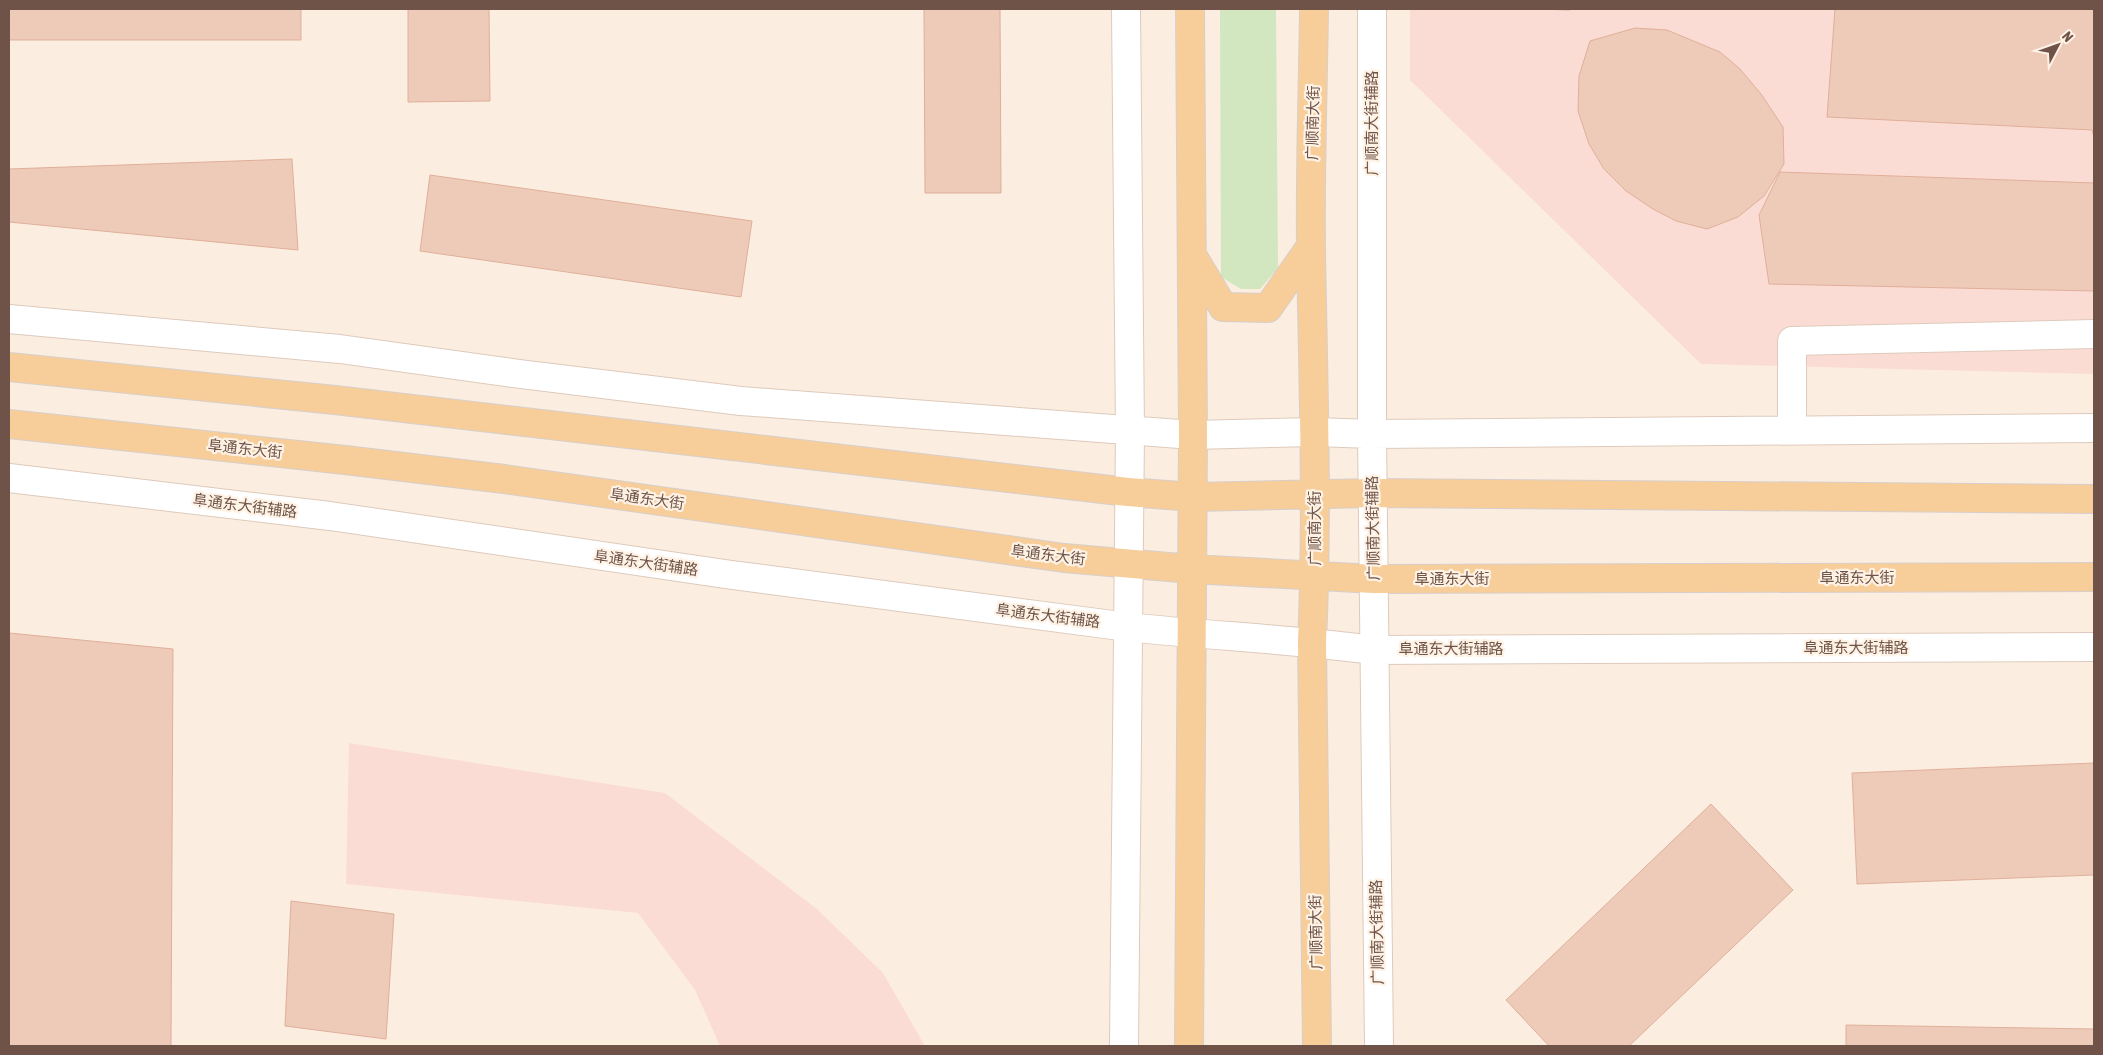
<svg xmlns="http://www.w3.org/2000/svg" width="2103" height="1055" font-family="'Asap Condensed','Noto Sans SC',sans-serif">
  <rect width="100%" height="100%" fill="#fbeee0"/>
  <path fill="#fbdcd4" d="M1410,9H2094V374L1701,364L1410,80Z
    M349,743L665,793L817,909L883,973L925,1046H720L695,990L638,913L346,884Z"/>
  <path fill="#d2e7bf" d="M1220,9H1276L1278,268L1260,289H1241L1221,277Z"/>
  <path fill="#eecab9" stroke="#e0af9a" d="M9,9H301V40H9Z
    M408,9H489L490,101L408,102Z
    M924,9H1000L1001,193H925Z
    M1536,9H1573L1569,10Z
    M1835,9H2094V137L2092,130L1827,117Z
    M1635,28L1667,30L1720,52L1740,69L1761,94L1783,127L1784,164L1764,196L1738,217L1707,229L1676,221L1653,209L1626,191L1604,169L1589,144L1578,111L1579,76L1590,41Z
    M292,159L298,250L9,222V169Z
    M1780,172L2094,183V291L1769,284L1759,215Z
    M430,175L752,221L741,297L420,251Z
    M9,633L173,649L171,1046H9Z
    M2094,763V875L1857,884L1852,773Z
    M1711,804L1793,890L1629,1046H1549L1506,1000Z
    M291,901L394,914L386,1039L285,1026Z
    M1846,1025L2094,1029V1046H1846Z"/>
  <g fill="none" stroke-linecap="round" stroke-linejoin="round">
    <defs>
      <path id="minor" d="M1372,9V434L1379,1046
        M9,319L340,349L520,374L741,401L1193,435L1315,432L1372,434L2094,428
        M1792,430V341L2094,334
        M9,478L330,516L732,575L1128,627C1210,636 1292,639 1373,650L2094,647
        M1124,1046L1130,431L1126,9"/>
      <path id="primary" d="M1314,9C1313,88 1310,168 1311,248C1313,379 1318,510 1312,642L1317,1046
        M1192,255L1223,307L1268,308L1311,246
        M9,367L335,400L1128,492L1193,497L1373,493L2094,499
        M9,424L345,460L504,479L1064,558L1192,569L1374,579L2094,577
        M1189,1046L1193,435L1190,9"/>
    </defs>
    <use href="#minor" stroke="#decabc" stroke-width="30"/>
    <use href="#primary" stroke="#d7cfcc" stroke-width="30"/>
    <use href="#minor" stroke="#fff" stroke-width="28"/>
    <use href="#primary" stroke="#f7cd9a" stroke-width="28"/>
  </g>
  <g text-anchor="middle" stroke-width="4.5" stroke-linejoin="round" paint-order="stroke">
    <g font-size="15" fill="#6f5349" stroke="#fef2e5">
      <text transform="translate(1313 123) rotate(-89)" y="5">广顺南大街</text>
      <text transform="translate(1372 123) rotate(-90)" y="5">广顺南大街辅路</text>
      <text transform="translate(245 449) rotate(6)" y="5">阜通东大街</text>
      <text transform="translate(647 499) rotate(8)" y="5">阜通东大街</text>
      <text transform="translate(245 506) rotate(7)" y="5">阜通东大街辅路</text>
      <text transform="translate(1315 528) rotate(-90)" y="5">广顺南大街</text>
      <text transform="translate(1373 528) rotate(-91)" y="5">广顺南大街辅路</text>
      <text transform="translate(1048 555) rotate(7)" y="5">阜通东大街</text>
      <text transform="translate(646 563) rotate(8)" y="5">阜通东大街辅路</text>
      <text x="1857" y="583">阜通东大街</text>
      <text x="1452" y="584">阜通东大街</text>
      <text transform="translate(1048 616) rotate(7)" y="5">阜通东大街辅路</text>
      <text x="1856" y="653">阜通东大街辅路</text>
      <text x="1451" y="654">阜通东大街辅路</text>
      <text transform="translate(1316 932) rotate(-91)" y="5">广顺南大街</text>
      <text transform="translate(1377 932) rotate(-91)" y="5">广顺南大街辅路</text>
    </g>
  </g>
  <rect width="2103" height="1055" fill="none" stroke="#6f5349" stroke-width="20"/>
  <g transform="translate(2058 45) rotate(49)" stroke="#fef2e5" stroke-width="4" paint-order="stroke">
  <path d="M0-4L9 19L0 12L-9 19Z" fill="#6f5349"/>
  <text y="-8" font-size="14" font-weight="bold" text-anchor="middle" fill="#6f5349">N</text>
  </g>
</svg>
